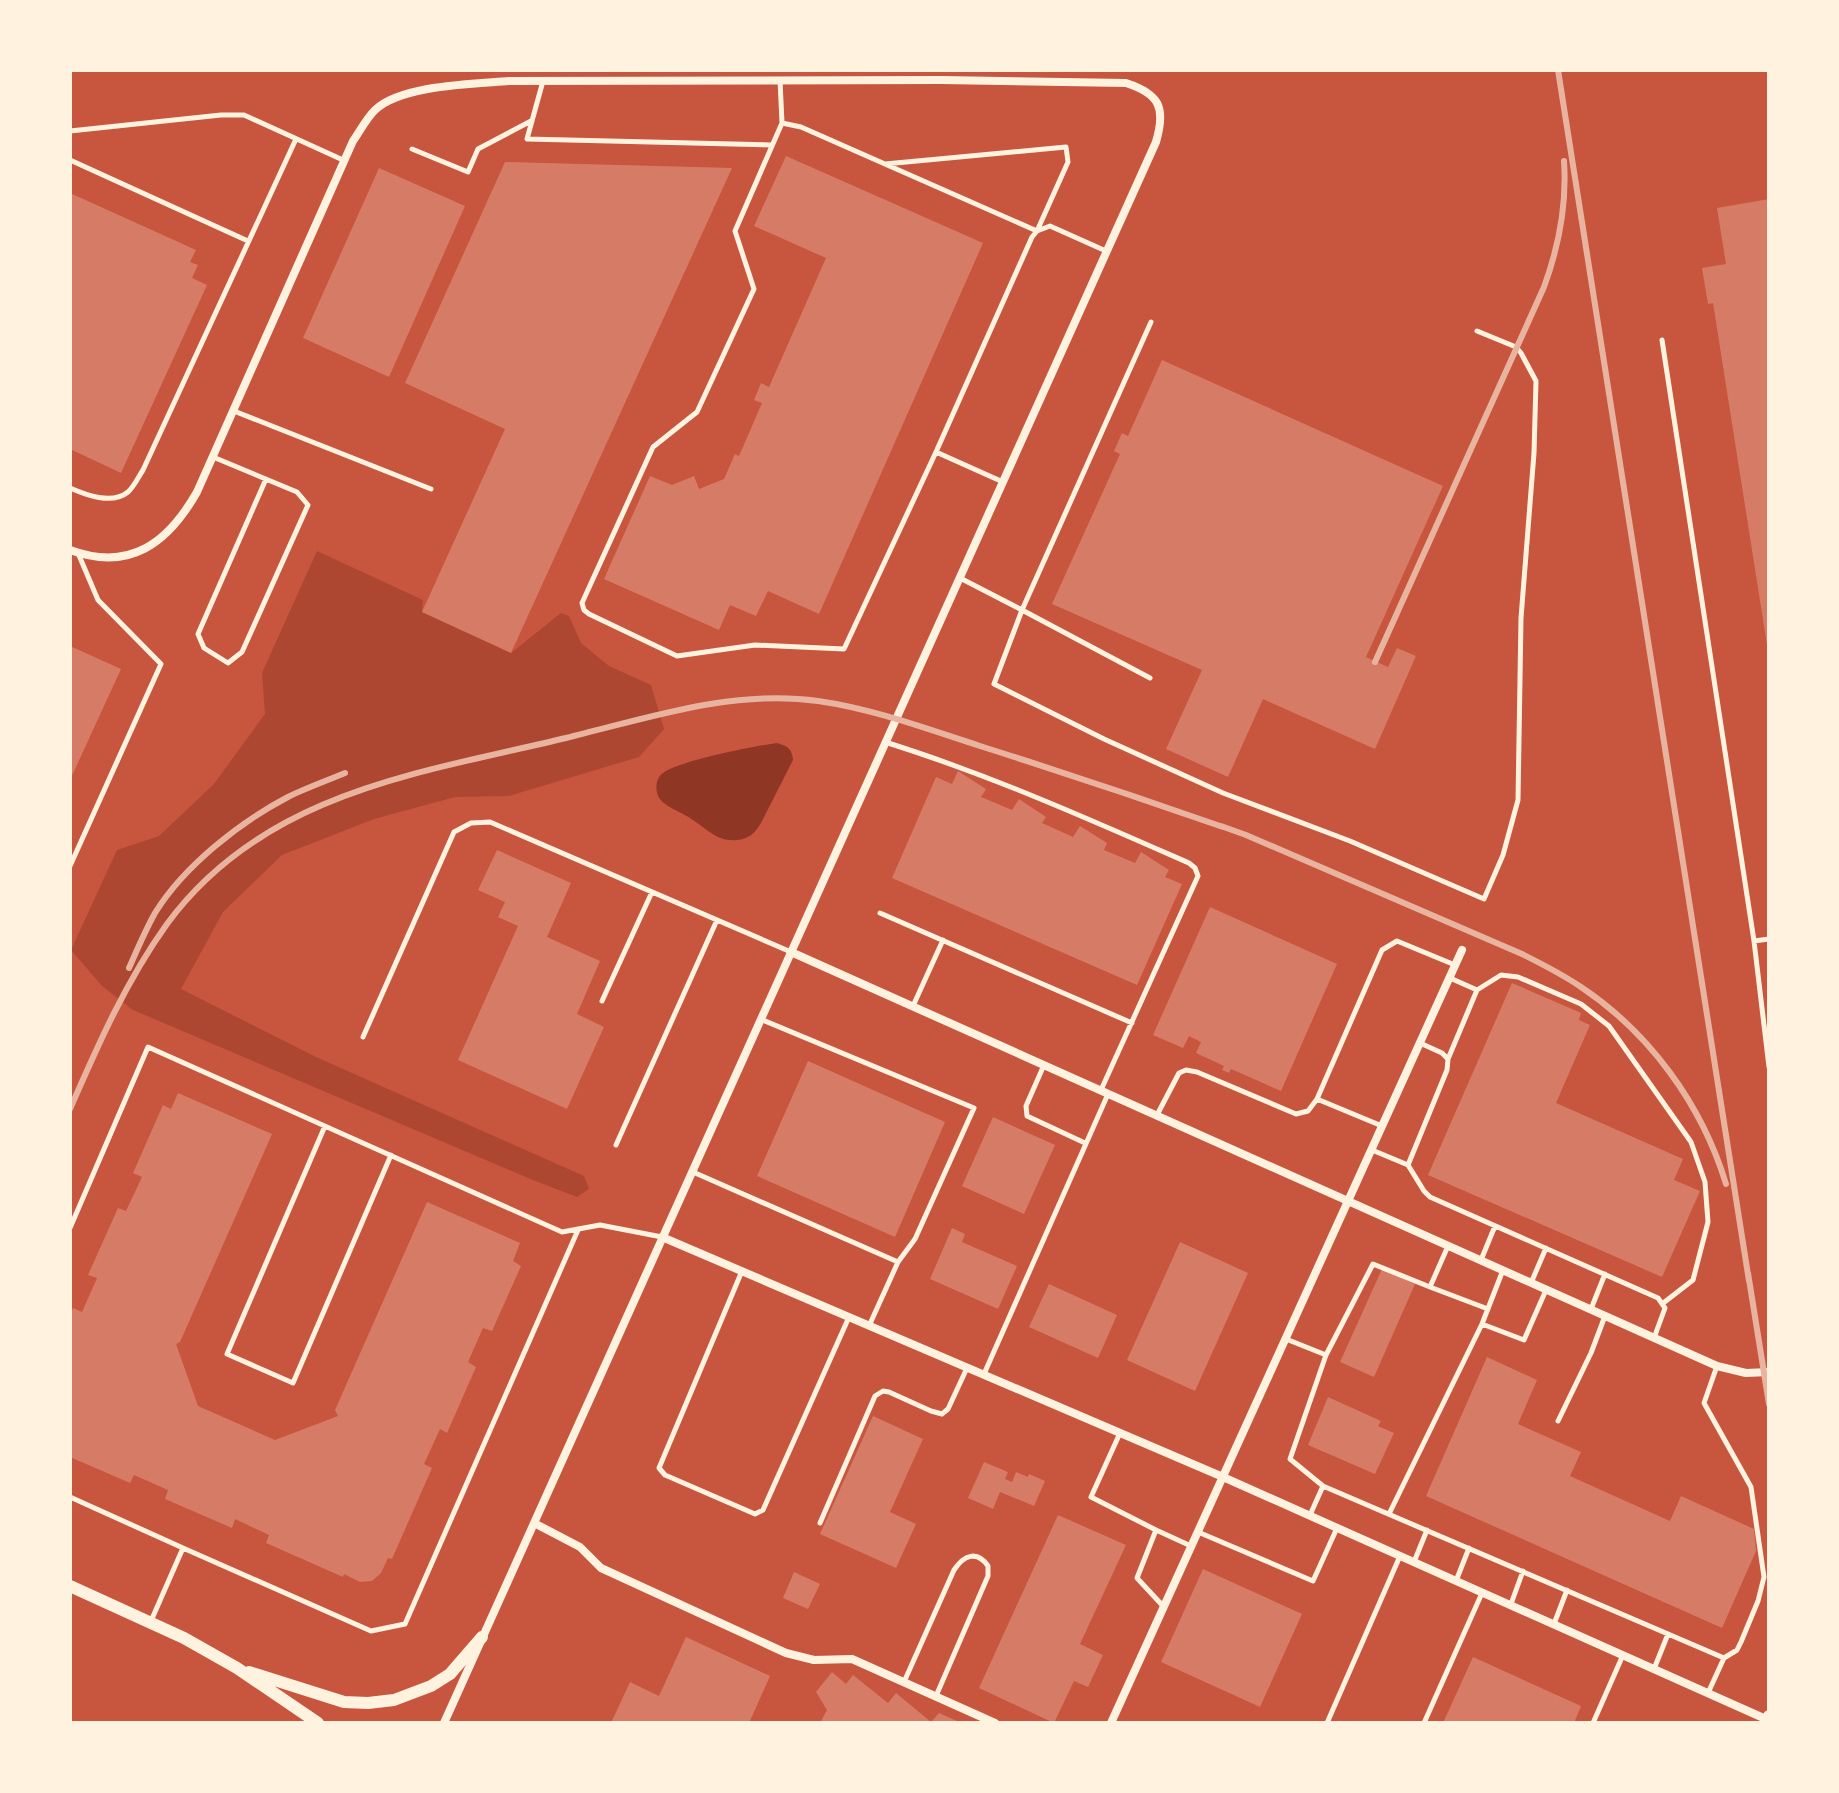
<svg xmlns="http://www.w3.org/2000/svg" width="1839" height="1793" font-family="'Fira Sans Condensed',sans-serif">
  <rect width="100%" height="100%" fill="#c8553d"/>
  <path fill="#ae4732" d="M317,551L423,600L422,612L511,653L561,613L569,616L581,643L609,666L651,685L664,729L639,757L509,796L455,797L374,819L282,855L223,912L181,989L316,1057L584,1176L589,1189L577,1197L533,1180L133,1010L102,986L71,950L117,850L159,836L214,784L265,714L262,673Z"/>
  <path fill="#8f3625" d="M777,743C788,746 792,749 793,760L761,823C755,833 749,839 737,840C718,842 708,830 693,820C684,813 662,806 658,796C655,788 656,778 663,773C678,761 755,746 777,743Z"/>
  <path fill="#d67c66" d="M786,156L983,243L819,614L768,591L756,616L730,605L719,630L604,579L650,476L672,485L694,476L699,489L724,479L735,454L739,456L762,403L754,400L761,383L769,387L826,258L754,226Z
    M505,162L732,168L511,653L422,612L505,429L405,383Z
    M379,168L465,206L389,377L303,338Z
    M70,193L196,250L190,262L198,265L192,278L207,285L121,473L70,449Z
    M1769,199V645H1767L1713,303L1708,304L1702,268L1726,264L1717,208Z
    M1162,360L1443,486L1366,657L1388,667L1397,648L1416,656L1375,749L1263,699L1228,777L1166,749L1202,670L1052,604L1120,454L1114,451L1122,433L1128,436Z
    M70,646L121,669L70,780Z
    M958,771L986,789L981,797L1012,810L1019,799L1046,817L1042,823L1073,837L1080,826L1107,843L1104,850L1135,863L1141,852L1169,870L1165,877L1182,884L1137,985L892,878L936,777L952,784Z
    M497,850L571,883L547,937L600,961L577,1014L604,1027L567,1109L458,1060L518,926L498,917L505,902L478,890Z
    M1210,907L1337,964L1281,1091L1231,1069L1229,1073L1222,1070L1224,1066L1196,1053L1201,1042L1189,1036L1183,1048L1153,1035Z
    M1512,983L1581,1013L1579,1020L1590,1025L1556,1103L1683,1159L1674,1180L1700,1191L1662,1277L1428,1175Z
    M808,1061L945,1122L895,1237L757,1176Z
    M178,1093L272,1134L180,1342L176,1344L198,1406L275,1440L338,1416L335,1410L427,1202L520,1243L513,1261L521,1266L492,1331L483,1328L468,1362L476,1367L447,1433L440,1429L424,1464L432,1468L392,1559L388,1558L381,1573L372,1581L360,1582L344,1574L343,1577L266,1543L269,1535L235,1519L232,1528L165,1499L168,1490L134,1475L130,1483L70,1457V1316L73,1308L82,1312L97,1278L88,1275L118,1208L126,1211L142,1177L133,1173L163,1105L171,1109Z
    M993,1117L1055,1145L1024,1214L962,1186Z
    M952,1228L965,1234L962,1242L1017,1266L998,1309L930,1279Z
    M1180,1242L1248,1273L1195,1391L1127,1360Z
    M1382,1269L1415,1284L1374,1377L1340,1362Z
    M1049,1284L1117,1315L1098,1358L1029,1327Z
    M1487,1357L1537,1380L1518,1424L1581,1452L1570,1476L1670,1521L1681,1496L1754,1529L1756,1551L1722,1628L1426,1496Z
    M1328,1397L1381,1421L1378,1426L1394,1433L1375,1474L1308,1445Z
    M873,1416L923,1439L890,1512L916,1524L896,1568L820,1534Z
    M984,1462L1008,1472L1005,1479L1012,1482L1016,1472L1028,1477L1029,1474L1045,1481L1034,1506L1000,1492L993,1509L968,1498Z
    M1058,1515L1126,1545L1080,1644L1103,1655L1088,1687L1074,1681L1054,1723L979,1688Z
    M1203,1569L1302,1614L1260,1707L1161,1662Z
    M794,1572L820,1584L808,1609L783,1598Z
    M686,1637L770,1676L749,1723H611L630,1682L659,1696Z
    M1473,1657L1581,1706L1574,1723H1443Z
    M832,1672L846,1684L853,1675L888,1703L896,1693L931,1722L939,1713L957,1721L956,1723H820L827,1710L816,1692Z"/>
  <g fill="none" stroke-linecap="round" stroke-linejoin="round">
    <path stroke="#fff3e0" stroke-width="5" d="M780,80L782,123L735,231L754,289L697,412L653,447L582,603L584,610L589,614L677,656L755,645L844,649L936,452
      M543,81L527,139L772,145
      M782,123L801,127L1037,231L1050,226L1106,251
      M70,131L221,115H244L343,160
      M412,149L468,172L478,149L531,121
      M70,160L248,241
      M885,164L1066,147L1068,162L1037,231L1032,237L936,452L1003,482
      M1662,340L1754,941
      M234,411L431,489
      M213,457L297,492L308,505L242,652L228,663L204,648L198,634L266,479
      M70,488C86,495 112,505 128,492C134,487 139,476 143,470L296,139
      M960,578L1022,610L1151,322
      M1150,678L1022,610L994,684L1104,739L1223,793L1350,841L1484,899L1503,855L1518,800L1521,618L1534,453L1536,381L1521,353L1516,347L1477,331
      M885,742C990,775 1089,819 1189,863L1195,868L1198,876L1101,1090
      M70,866L161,664L98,600L78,553
      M880,913L1132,1023
      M1769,939L1754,941L1769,1067
      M1477,990L1501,975L1518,977L1581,1004L1609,1026L1691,1142L1705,1182L1708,1222L1693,1280L1662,1304
      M602,1001L652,892
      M913,1006L943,940
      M363,1037L454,832L471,823L490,822L791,952
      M1448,1059L1477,990L1450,978
      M1044,1065L1026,1106L1027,1116L1085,1143
      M1317,1099L1382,950L1397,941L1455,965
      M1157,1115L1179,1073L1186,1070L1197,1072L1296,1114L1308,1111L1317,1099L1382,1126
      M325,1126L227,1354L293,1383L391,1155
      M616,1145L717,920
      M1372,1150L1408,1165L1424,1191L1430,1197L1658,1298L1665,1308L1654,1338
      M1408,1165L1447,1070L1448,1059L1442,1053L1420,1043
      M693,1172L898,1262L915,1239L974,1108L760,1019
      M70,1228L148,1047L562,1232L600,1225L662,1237
      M1481,1260L1495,1226
      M742,1271L659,1468L665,1475L755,1514L763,1510L849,1317
      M1531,1283L1546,1248
      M1430,1287L1488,1309
      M1591,1309L1605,1274
      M1482,1324L1524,1340L1546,1290
      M869,1326L898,1262
      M1286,1339L1326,1355L1290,1459L1323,1486
      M1326,1355L1373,1264L1430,1287L1448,1246
      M1717,1366L1704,1403L1751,1487L1764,1577L1758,1601L1741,1642L1737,1650L1724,1658
      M984,1374L1108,1094
      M1558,1421L1591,1353L1605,1316
      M1120,1433L1091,1497L1156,1530
      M70,1497L183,1548L151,1621
      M1389,1514L1482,1324L1503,1270
      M1310,1515L1323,1486L1724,1658L1708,1693
      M820,1523L875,1396L883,1391L889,1392L931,1411L942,1414L948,1409L967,1368
      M1198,1532L1313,1581L1337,1528
      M183,1548L371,1631L405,1624L578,1230
      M1414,1562L1427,1530
      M1456,1581L1469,1548
      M1511,1604L1523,1571
      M1163,1606L1137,1578L1156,1530L1191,1546
      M1554,1624L1567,1590
      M1654,1669L1668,1634
      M904,1682L954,1570C964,1555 977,1550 988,1566V1576L936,1696
      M1327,1723L1400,1556
      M1424,1723L1482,1593
      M1593,1723L1623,1655"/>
    <path stroke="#fff3e0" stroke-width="8" d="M70,550C130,572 168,543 197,492L353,141C360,131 366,119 375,110C401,85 473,84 509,81L941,80L1126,83C1160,94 1166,108 1156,142L444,1723
      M791,952L1717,1366L1746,1373L1769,1372
      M662,1237L1223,1477L1768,1720
      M534,1523L580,1547L601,1568L786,1653L814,1660L852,1659L995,1723
      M1111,1723L1462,950"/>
    <path stroke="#fff3e0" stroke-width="12" d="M70,1586L184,1638L237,1668L318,1723
      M249,1672L344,1702L368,1703L394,1700L431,1686L450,1674L482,1637
      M1766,1723L1769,1716"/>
    <path stroke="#e9b49f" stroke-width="6" d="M1558,70L1749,1281
      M1375,662L1544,287C1559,246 1567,204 1564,161
      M1221,826L1246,835L1522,954C1542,964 1562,974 1581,987C1650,1033 1702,1105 1726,1184
      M129,968C137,950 145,931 155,913C184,866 240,822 288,797C306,788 326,781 345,773
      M70,1109C98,1045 126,981 167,924C263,793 419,773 566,738C648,718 733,689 818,701C874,709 927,729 980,746C1062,772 1143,799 1223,827
      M1748,1273L1769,1404"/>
  </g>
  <rect width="1839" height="1793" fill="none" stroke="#fff3e0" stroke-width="144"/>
</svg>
